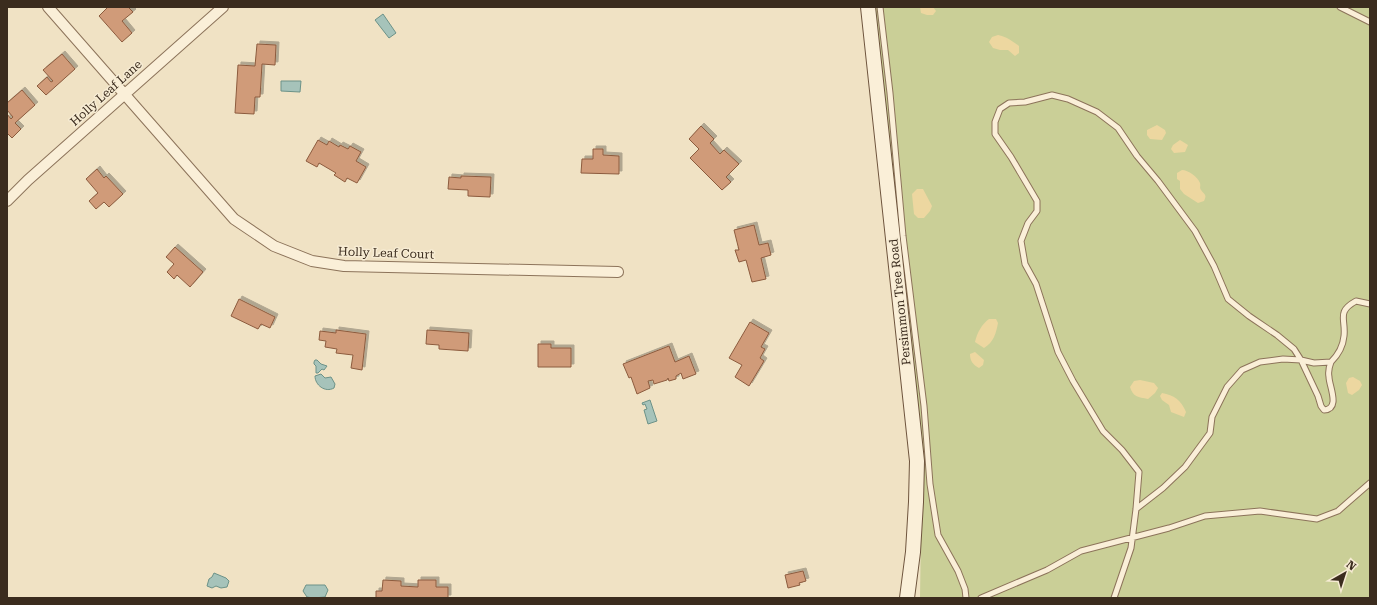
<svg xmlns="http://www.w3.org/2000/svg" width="1377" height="605" font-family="'Roboto Serif',serif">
  <defs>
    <filter id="shadow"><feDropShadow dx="3" dy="-3" stdDeviation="0" flood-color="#0004"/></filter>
  </defs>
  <rect width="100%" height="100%" fill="#f0e2c4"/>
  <path fill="#cacf97" d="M873,7H1370V598H920L922,456Z"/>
  <path fill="#edd7a0" d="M920,7H933L936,11L933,15H927L921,13Z
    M998,35C1007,37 1012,41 1019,46V53L1015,56L1008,50H1000L993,48L989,42L992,37Z
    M1157,125L1165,130L1166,133L1162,140L1150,139L1147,135V130Z
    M1180,140L1188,145L1185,152L1174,153L1171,149L1173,145Z
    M1182,170C1188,170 1198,177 1200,183C1201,187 1199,187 1201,190C1205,195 1207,195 1204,201L1198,203L1184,194L1180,189V181L1177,179V173Z
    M917,189H923L932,206L930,211L924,218H918L914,214L912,194Z
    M989,319H996L998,323C996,333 994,342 984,348L975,342C977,333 982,324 989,319Z
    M975,352L984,360L983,365L979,368C973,365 970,361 970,354Z
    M1353,377L1360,381L1362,385L1359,390L1352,395L1348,393L1346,383L1349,378Z
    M1140,380L1154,383L1158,388L1155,393L1148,399C1138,397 1133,397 1130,387L1134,381Z
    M1162,393C1174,395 1181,400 1186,412L1184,417L1171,412L1169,405L1162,400L1160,396Z"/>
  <path fill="#a6c3ba" stroke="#6c9288" d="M383,14L396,33L389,38L375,20Z
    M281,81H301L300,92L281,91Z
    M315,360H317L321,364L327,366L324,370L322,369L318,373H316V366L314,364V362Z
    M321,374L325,378L331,377L335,384L334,388C325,393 315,385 315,376Z
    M650,400L657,421L648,424L644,410L647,409L645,404L643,405L642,403Z
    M214,573L226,578L229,581L227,587L221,588L216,586L212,588L207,586L209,579L212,577Z
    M306,585H325L328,590L325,597L313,598L307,597L303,591Z"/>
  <path fill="#d09b79" stroke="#8c5b3e" filter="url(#shadow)" d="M108,7H128L133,12L122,21L132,33L122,42L99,16Z
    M257,44L276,45L275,65L262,64L260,97H255L254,114L235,113L238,65L255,66Z
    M62,54L75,69L46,95L37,86L47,77L51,82L53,81L43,70Z
    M22,90L35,105L15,123L21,129L12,138L7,133V114L11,119L13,117L7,110V103Z
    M701,126L714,139L710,143L720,154L724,150L739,164L726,177L731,182L722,190L690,158L699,149L689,139Z
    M318,140L327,145L329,141L339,147L340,145L348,149L350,146L361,152L356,161L366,167L357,183L347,178L345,182L334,175L336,173L319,163L317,167L306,161Z
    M593,149H603V155L619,156V174L581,173L582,159H593Z
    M97,169L104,178L106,176L123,194L109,207L104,202L96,209L89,201L98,193L86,179Z
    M461,176L491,177L490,197L468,196V190L448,189L449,177L461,178Z
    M754,225L759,245L768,243L771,255L761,258L766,279L752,282L746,260L739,262L735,250H739L734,230Z
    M175,247L203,272L190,287L177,275L174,279L167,272L174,264L166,257Z
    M239,299L275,317L270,328L261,324L258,329L231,316Z
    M750,322L769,333L761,347L765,349L760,358L764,361L749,386L735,377L742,365L729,358Z
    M336,330L366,334L362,370L351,368L353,355L336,353L337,349L325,347L326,341L319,340L320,331L336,333Z
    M427,330L469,333L468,351L439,349V345L426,344Z
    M538,344H551V348H571V367H538Z
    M669,346L675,362L689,356L696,374L683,379L681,373L676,376V379L669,381L668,378L667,380L654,384L653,380L648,381L650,388L637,394L631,377L629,378L623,364Z
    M803,571L806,581L799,583L800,585L788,588L785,575Z
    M383,580L401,581V586L418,587V580H436V587H448V598H376V591H382Z"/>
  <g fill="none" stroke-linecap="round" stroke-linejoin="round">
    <defs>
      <path id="service" d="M880,7L890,93L903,236L924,406L930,484L938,535L958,571L965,589L966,598
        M1340,7L1370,22
        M1301,360L1314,363L1331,362C1339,354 1343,347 1344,336C1346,319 1336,312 1356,301L1370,304
        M1301,360L1318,396L1321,406L1324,410C1341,409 1329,386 1329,377C1328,372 1329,367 1331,362
        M981,598L1047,570L1081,551L1169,528L1205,516L1260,511L1317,519L1338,511L1370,483
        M1114,598L1131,548L1136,509L1139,472L1122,450L1103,431L1073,381L1058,352L1036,284L1025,264L1021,241L1028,223L1037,211V201L1011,157L995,134V122L1000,109L1009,103L1025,102L1052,95L1068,99L1097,112L1118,128L1137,156L1158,181L1195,231L1214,266L1228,299L1249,316L1277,335L1294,349L1301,360L1283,359L1260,362L1242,370L1227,387L1212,417L1210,433L1185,467L1163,488L1136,509"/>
      <path id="minor" d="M48,7L234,219L274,246L312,261L344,266L618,272
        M7,201L28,180L223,7"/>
      <path id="secondary" d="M868,7L917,461L916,502L913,552L907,598"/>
    </defs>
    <use href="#service" stroke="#8c735a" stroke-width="7"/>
    <use href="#minor" stroke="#8c735a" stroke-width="12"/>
    <use href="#secondary" stroke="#6e543d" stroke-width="16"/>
    <use href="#service" stroke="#faefd8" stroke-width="5"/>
    <use href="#minor" stroke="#faefd8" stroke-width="10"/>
    <use href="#secondary" stroke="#faefd8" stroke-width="14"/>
  </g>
  <g text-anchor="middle" stroke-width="3" stroke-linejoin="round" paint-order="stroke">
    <g font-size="12" fill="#3b2c1e" stroke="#f7ecd4">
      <text transform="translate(106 93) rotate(-42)" y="4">Holly Leaf Lane</text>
      <text transform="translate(386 253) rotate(2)" y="4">Holly Leaf Court</text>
      <text transform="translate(900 302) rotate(-96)" y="4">Persimmon Tree Road</text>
    </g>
  </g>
  <rect width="1377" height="605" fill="none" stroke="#3b2c1e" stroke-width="16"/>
  <g transform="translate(1345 573) rotate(39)" stroke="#f7ecd4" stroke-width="3" paint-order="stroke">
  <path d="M0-3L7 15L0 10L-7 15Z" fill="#3b2c1e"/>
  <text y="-6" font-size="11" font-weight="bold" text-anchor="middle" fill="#3b2c1e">N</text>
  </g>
</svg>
